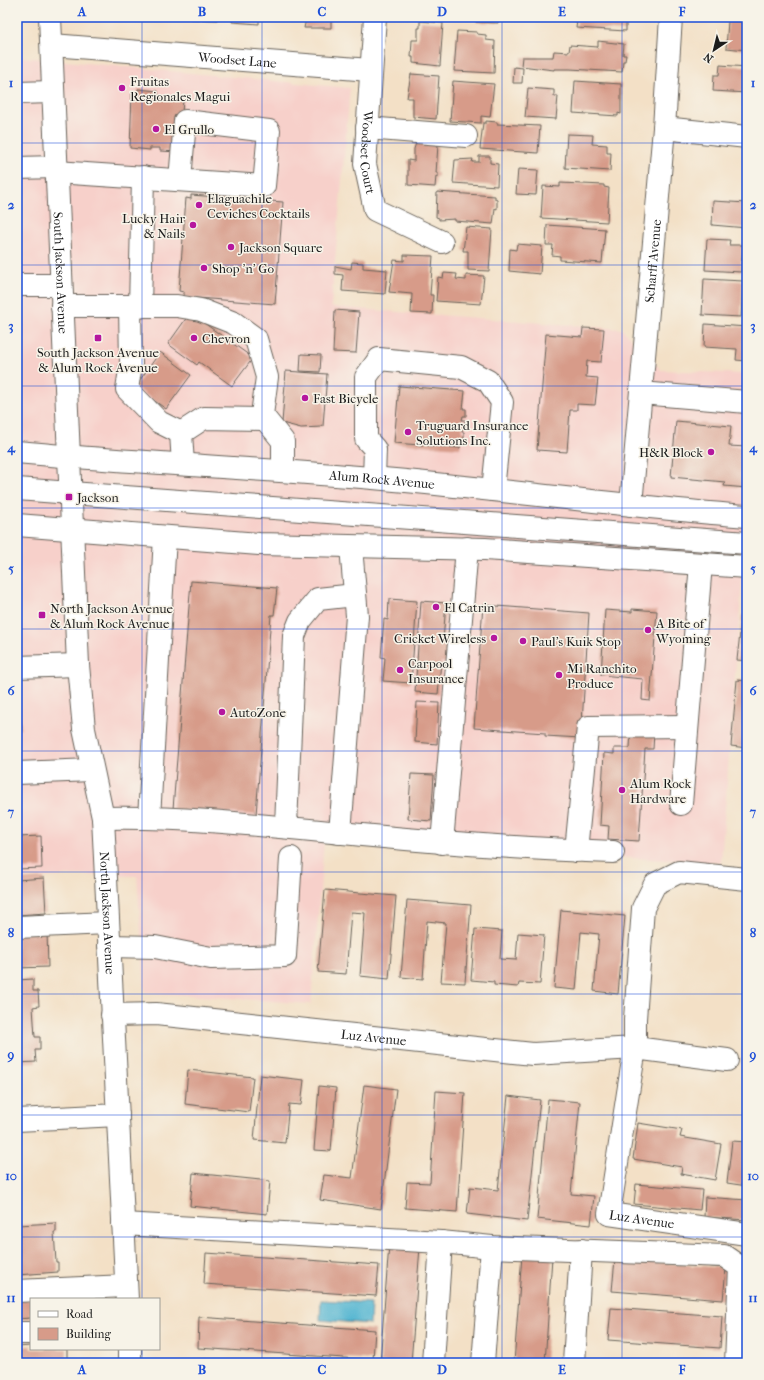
<svg xmlns="http://www.w3.org/2000/svg" width="764" height="1380" font-family="'IM FELL French Canon',serif">
  <rect width="100%" height="100%" fill="#f7f3e8"/>
  <filter id="ink" filterUnits="userSpaceOnUse"><feTurbulence type="fractalNoise" baseFrequency=".025" numOctaves="2"/><feDisplacementMap in="SourceGraphic" scale="8" xChannelSelector="R" yChannelSelector="G"/><feConvolveMatrix kernelMatrix="1 2 1 2 8 2 1 2 1" color-interpolation-filters="sRGB"/></filter>
  <filter id="wash" filterUnits="userSpaceOnUse"><feTurbulence type="fractalNoise" baseFrequency=".012" numOctaves="4" result="noise"/><feDisplacementMap in="SourceGraphic" scale="16" xChannelSelector="R" yChannelSelector="G"/><feGaussianBlur stdDeviation="0.9" result="paint"/><feColorMatrix in="noise" values="0 0 0 0 0 0 0 0 0 0 0 0 0 0 0 0 0 1.4 0 .05"/><feComposite in="paint" operator="in"/></filter>
  <g filter="url(#wash)">
    <rect width="100%" height="100%" fill="#f3e0c6"/>
    <path fill="#f7d0ca" d="M17,17H20L22,57L350,88L331,307L622,329L661,370L747,374V514L721,863L324,841L311,1004L145,992L137,876L78,875L17,879Z"/>
    <path fill="#52b5d1" stroke="#376876" d="M321,1300L371,1303L370,1324L320,1320Z"/>
    <g id="blocks">
      <path fill="#d79b89" d="M190,17H218L217,20L190,19Z
        M233,17H259V24L232,22Z
        M296,17H331V28H304L306,19Z
        M477,17H499L498,23L476,22Z
        M574,17H630V20H626V31L576,28L577,21H574Z
        M420,21L443,23L440,66L413,63V57H411L412,40H418V28H420Z
        M728,21L747,22V50L726,48Z
        M457,31L477,32V34L486,35V40L495,41L494,73L454,71Z
        M598,41L624,44L623,55H626L625,61H623L622,72L570,69H554V70L521,66L522,57H553L554,51L569,52L570,45L598,47Z
        M720,65L747,67V93L713,91L714,75H719Z
        M514,67L523,68L522,83H513Z
        M411,74L439,76L436,119L413,117V98H407Z
        M453,81L494,84L490,117L481,116V123L450,121Z
        M575,81L621,84V114L618,113V116L573,113Z
        M528,88L554,90V96H558L556,119L525,117Z
        M138,89L158,91V98L183,100L179,152L160,151V148H150V150L130,148L132,93L138,94Z
        M486,121L497,122V124L540,126L538,153L480,149L483,123H486Z
        M567,134L593,135L592,144L607,145V153H611L610,171L565,168Z
        M416,143L438,145L436,173H438V177L436,176L435,187L408,185V160L414,161V149Z
        M479,156H490V163L498,164L497,186L453,183L455,160L473,159L472,162H479Z
        M518,169L538,170L536,195L516,194Z
        M560,183L604,185V187L609,188L607,222L541,218L543,186L560,187Z
        M437,192L495,196V199L497,200V209L495,208L493,224L455,221V219L439,220V218L436,217Z
        M191,195L283,202L275,304L184,297V292L179,291L186,198L191,199Z
        M713,201L747,203V228L712,225Z
        M547,225L605,229L602,263L560,260V256L552,255L553,245H546Z
        M466,227L492,229L489,271L468,270V251H463Z
        M707,239L730,240L729,245H743L741,272L705,270Z
        M517,244L542,246L540,274L509,271L510,249L516,250Z
        M404,255L433,256L430,295H433L432,314L411,313L412,294L389,292L394,260L404,261Z
        M352,262L363,263V268L387,270L385,294L342,291L343,275L335,274V266L351,269Z
        M444,273L457,274L456,279L466,280V275L484,276L481,304L436,301L438,277L443,278Z
        M704,279L743,281L741,317L702,315Z
        M335,310L359,312L356,353L333,352Z
        M190,313L253,358L232,386L199,362L197,365L168,344Z
        M705,324L747,327V361L736,360L737,349L704,347Z
        M583,328L604,329L601,362L587,361L586,377L598,378L595,405L577,404V410H570L567,452L537,450L546,334L582,337Z
        M160,352L191,375L166,409L135,387Z
        M301,354L321,355L320,372L300,371Z
        M286,371L327,374L323,426L321,425V427L301,428L282,423Z
        M399,386L465,391L463,409H466V416H463L462,420H465V428H462V432H464V439H461L460,448L394,443Z
        M676,421L731,426L729,446L747,447V488L724,486L725,482L671,477Z
        M191,581L277,588L274,615H271L256,815L173,809Z
        M389,599L417,601L411,683L383,681L385,658L381,657L384,619L388,620Z
        M421,601L446,603L443,641H448L447,663L441,662L438,694L415,692Z
        M483,605L589,613L581,738L545,736V733L474,728Z
        M632,609L657,611L650,701L642,700L643,679L601,675L605,610L632,612Z
        M742,615H747V661L737,660Z
        M737,680L747,681V748L731,746Z
        M17,693H19L21,729H17Z
        M417,702L439,703L437,744L415,742Z
        M631,730L654,732L653,749H645L639,841L608,839L609,826L600,825L604,753L614,754V748H630Z
        M411,774L434,775L431,821L408,819Z
        M41,836L42,868L17,869V837Z
        M44,878L46,913L17,915V880Z
        M325,890L396,896L389,979L360,976L365,913L351,912L346,974L318,972Z
        M407,900L471,905L465,983L441,982L446,923L427,921L423,979L401,977Z
        M561,910L625,916L618,994L594,991L599,934L581,932L576,990L554,988Z
        M475,929L502,931L500,959L516,960L518,933L544,935L540,984L519,983L518,987L494,985V982L471,980Z
        M47,932L48,967L17,968V933Z
        M33,979V991H38L39,1006L33,1007L35,1037H40V1050H35L36,1062L17,1063V980Z
        M188,1070L253,1077L249,1112L185,1104Z
        M260,1075L304,1080L301,1105L289,1104L285,1143L254,1140Z
        M364,1085L396,1089L381,1209L320,1200L324,1175L352,1178Z
        M319,1086L336,1088L331,1151L314,1150Z
        M436,1091L465,1093L457,1212L405,1208L407,1182L430,1183Z
        M508,1096L540,1100L527,1221L467,1214L470,1187L498,1190Z
        M548,1099L580,1102L571,1194L594,1196L591,1225L537,1219Z
        M638,1123L682,1130L680,1137L721,1144L715,1180L681,1174L682,1167L633,1159Z
        M732,1141L747,1142V1186L727,1183Z
        M193,1173L270,1181L267,1214L190,1206Z
        M636,1184L702,1190L700,1210L634,1204Z
        M705,1197L747,1200V1220L704,1217Z
        M56,1223V1232H54L56,1262H58V1272L17,1275V1225Z
        M389,1245L420,1247L411,1363H380Z
        M206,1253L379,1265L376,1296L204,1284Z
        M522,1255L552,1257L545,1363H514Z
        M615,1259L726,1268L723,1300L612,1291Z
        M17,1300H31V1318L17,1319Z
        M611,1308L722,1316L720,1348L608,1340Z
        M199,1317L375,1330L373,1360L198,1348Z
        M31,1346V1349H67V1363H17V1347Z"/>
    </g>
  </g>
  <g filter="url(#ink)">
    <use href="#blocks" fill-opacity="0" stroke="#676158" stroke-width="1"/>
    <g fill="none" stroke-linecap="round" stroke-linejoin="round">
      <defs>
        <g id="minor">
          <path id="s1" d="M375,17L365,164L375,210L442,242"/>
          <path id="s2" d="M52,45L370,70"/>
          <path d="M17,93L53,92"/>
          <path d="M367,128L466,136"/>
          <path d="M664,128L747,137"/>
          <path d="M17,168L56,167"/>
          <path d="M56,172L264,186L269,131L185,121L180,180"/>
          <path d="M17,285H61"/>
          <path d="M62,306H177L201,310L234,323L256,339L267,377L262,415L283,441V471"/>
          <path d="M130,307L131,364L127,389L159,422L181,433"/>
          <path d="M140,307L143,177"/>
          <path d="M641,393L747,402"/>
          <path d="M183,464L181,433L204,418L265,419"/>
          <path d="M374,478L375,449L366,439V377L379,359L461,367L488,381L502,402L493,490"/>
          <path d="M17,489L747,543"/>
          <path id="s3" d="M631,505L664,128L671,17"/>
          <path d="M17,667L78,665"/>
          <path d="M17,773L92,770"/>
          <path d="M681,804L701,564"/>
          <path d="M103,818C189,816 276,827 362,835C446,843 529,849 613,852"/>
          <path d="M149,818L165,537"/>
          <path d="M286,826L294,636L300,621L318,599L355,595"/>
          <path d="M340,833L357,616L351,547"/>
          <path d="M442,843L467,548"/>
          <path d="M576,851L588,727L687,726"/>
          <path d="M17,927L108,923"/>
          <path d="M109,946L155,947L211,958L285,956L291,858"/>
          <path id="s4" d="M112,1015L156,1014L533,1054L635,1048V1019L643,908L655,884L679,872L747,879"/>
          <path id="s5" d="M727,1060L635,1048L609,1214L747,1234"/>
          <path d="M17,1120L118,1115"/>
          <path d="M123,1224L441,1242L492,1247L724,1256L740,1267L736,1363"/>
          <path d="M17,1291L126,1286"/>
          <path d="M17,1333H31"/>
          <path d="M433,1363L441,1242"/>
          <path d="M483,1363L492,1247"/>
          <path d="M574,1363L581,1250"/>
        </g>
        <g id="major">
          <path id="s6" d="M50,17L78,665L84,729L103,818L127,1299"/>
          <path id="s7" d="M17,452C136,463 255,468 373,478C498,489 622,506 747,516"/>
          <path d="M17,525L259,544L485,549L747,567"/>
          <path d="M130,1349V1363"/>
        </g>
      </defs>
      <use href="#minor" stroke="#676158" stroke-width="24"/>
      <use href="#major" stroke="#676158" stroke-width="24"/>
      <use href="#minor" stroke="#fff" stroke-width="22"/>
      <use href="#major" stroke="#fff" stroke-width="22"/>
    </g>
  </g>
  <path fill="none" stroke="#1d4ed8" stroke-width="1" stroke-opacity="0.55" d="M142,17V1299M262,17V1363M382,17V1363M502,17V1363M622,17V1363M17,143H747M17,265H747M17,386H747M17,508H747M17,629H747M17,751H747M17,872H747M17,994H747M17,1115H747M17,1237H747M142,1349V1363"/>
  <g fill="#b5179e" stroke="#f7f3e8" stroke-width="1.5">
    <circle cx="122" cy="88" r="4"/>
    <circle cx="156" cy="129" r="4"/>
    <circle cx="199" cy="205" r="4"/>
    <circle cx="193" cy="225" r="4"/>
    <circle cx="231" cy="247" r="4"/>
    <circle cx="204" cy="268" r="4"/>
    <rect x="94" y="334" width="8" height="8" rx="2"/>
    <circle cx="194" cy="338" r="4"/>
    <circle cx="305" cy="398" r="4"/>
    <circle cx="408" cy="432" r="4"/>
    <circle cx="711" cy="452" r="4"/>
    <rect x="65" y="493" width="8" height="8" rx="2"/>
    <circle cx="436" cy="607" r="4"/>
    <rect x="38" y="611" width="8" height="8" rx="2"/>
    <circle cx="648" cy="630" r="4"/>
    <circle cx="494" cy="638" r="4"/>
    <circle cx="523" cy="641" r="4"/>
    <circle cx="400" cy="670" r="4"/>
    <circle cx="559" cy="675" r="4"/>
    <circle cx="222" cy="712" r="4"/>
    <circle cx="622" cy="790" r="4"/>
  </g>
  <g text-anchor="middle" stroke-width="3" stroke-linejoin="round" paint-order="stroke">
    <g font-size="13" fill="#1c1c1c" stroke="#f7f3e8">
      <text dy="5" stroke="none"><textPath href="#s2" startOffset="186">Woodset Lane</textPath></text>
      <text dy="5" stroke="none"><textPath href="#s1" startOffset="136">Woodset Court</textPath></text>
      <text dy="5" stroke="none"><textPath href="#s3" startOffset="245">Scharff Avenue</textPath></text>
      <text dy="5" stroke="none"><textPath href="#s6" startOffset="256">South Jackson Avenue</textPath></text>
      <text dy="5" stroke="none"><textPath href="#s7" startOffset="366">Alum Rock Avenue</textPath></text>
      <text dy="5" stroke="none"><textPath href="#s6" startOffset="899">North Jackson Avenue</textPath></text>
      <text dy="5" stroke="none"><textPath href="#s4" startOffset="263">Luz Avenue</textPath></text>
      <text dy="5" stroke="none"><textPath href="#s5" startOffset="294">Luz Avenue</textPath></text>
    </g>
    <g font-size="13" fill="#1c1c1c" stroke="#f7f3e8" text-anchor="start">
      <text x="130" y="86">Fruitas<tspan x="130" dy="15">Regionales Magui</tspan></text>
      <text x="164" y="134">El Grullo</text>
      <text x="207" y="203">Elaguachile<tspan x="207" dy="15">Ceviches Cocktails</tspan></text>
      <text x="185" y="223" text-anchor="end">Lucky Hair<tspan x="185" dy="15">&amp; Nails</tspan></text>
      <text x="239" y="252">Jackson Square</text>
      <text x="212" y="273">Shop 'n' Go</text>
      <text x="202" y="343">Chevron</text>
      <text x="98" y="357" text-anchor="middle">South Jackson Avenue<tspan x="98" dy="15">&amp; Alum Rock Avenue</tspan></text>
      <text x="313" y="403">Fast Bicycle</text>
      <text x="416" y="430">Truguard Insurance<tspan x="416" dy="15">Solutions Inc.</tspan></text>
      <text x="703" y="457" text-anchor="end">H&amp;R Block</text>
      <text x="77" y="502">Jackson</text>
      <text x="444" y="612">El Catrin</text>
      <text x="50" y="613">North Jackson Avenue<tspan x="50" dy="15">&amp; Alum Rock Avenue</tspan></text>
      <text x="656" y="628">A Bite of<tspan x="656" dy="15">Wyoming</tspan></text>
      <text x="486" y="643" text-anchor="end">Cricket Wireless</text>
      <text x="531" y="646">Paul’s Kuik Stop</text>
      <text x="408" y="668">Carpool<tspan x="408" dy="15">Insurance</tspan></text>
      <text x="567" y="673">Mi Ranchito<tspan x="567" dy="15">Produce</tspan></text>
      <text x="230" y="717">AutoZone</text>
      <text x="630" y="788">Alum Rock<tspan x="630" dy="15">Hardware</tspan></text>
    </g>
  </g>
  <rect width="764" height="1380" fill="none" stroke="#f7f3e8" stroke-width="44"/>
  <rect x="30" y="1298" width="130" height="52" fill="#f7f3e8" stroke="#9f9d96"/>
  <rect x="38" y="1311" width="20" height="6" fill="#ffffff" stroke="#9f9d96"/>
  <text x="66" y="1318" font-size="12" fill="#1c1c1c">Road</text>
  <rect x="38" y="1328" width="20" height="12" fill="#d79b89" stroke="#9f9d96"/>
  <text x="66" y="1338" font-size="12" fill="#1c1c1c">Building</text>
  <g transform="translate(714 50) rotate(215)" stroke="#f7f3e8" stroke-width="3" paint-order="stroke">
  <path d="M0-3L7 15L0 10L-7 15Z" fill="#1c1c1c"/>
  <text y="-6" font-size="11" font-weight="bold" text-anchor="middle" fill="#1c1c1c">N</text>
  </g>
  <rect x="22" y="22" width="720" height="1336" fill="none" stroke="#1d4ed8" stroke-width="1.5"/>
  <g font-size="13" text-anchor="middle" font-weight="bold" fill="#1d4ed8">
    <text x="82" y="16">A</text>
    <text x="202" y="16">B</text>
    <text x="322" y="16">C</text>
    <text x="442" y="16">D</text>
    <text x="562" y="16">E</text>
    <text x="682" y="16">F</text>
    <text x="11" y="87">1</text>
    <text x="753" y="87">1</text>
    <text x="11" y="209">2</text>
    <text x="753" y="209">2</text>
    <text x="11" y="330">3</text>
    <text x="753" y="330">3</text>
    <text x="11" y="452">4</text>
    <text x="753" y="452">4</text>
    <text x="11" y="573">5</text>
    <text x="753" y="573">5</text>
    <text x="11" y="695">6</text>
    <text x="753" y="695">6</text>
    <text x="11" y="816">7</text>
    <text x="753" y="816">7</text>
    <text x="11" y="937">8</text>
    <text x="753" y="937">8</text>
    <text x="11" y="1059">9</text>
    <text x="753" y="1059">9</text>
    <text x="11" y="1180">10</text>
    <text x="753" y="1180">10</text>
    <text x="11" y="1302">11</text>
    <text x="753" y="1302">11</text>
    <text x="82" y="1374">A</text>
    <text x="202" y="1374">B</text>
    <text x="322" y="1374">C</text>
    <text x="442" y="1374">D</text>
    <text x="562" y="1374">E</text>
    <text x="682" y="1374">F</text>
  </g>
</svg>
